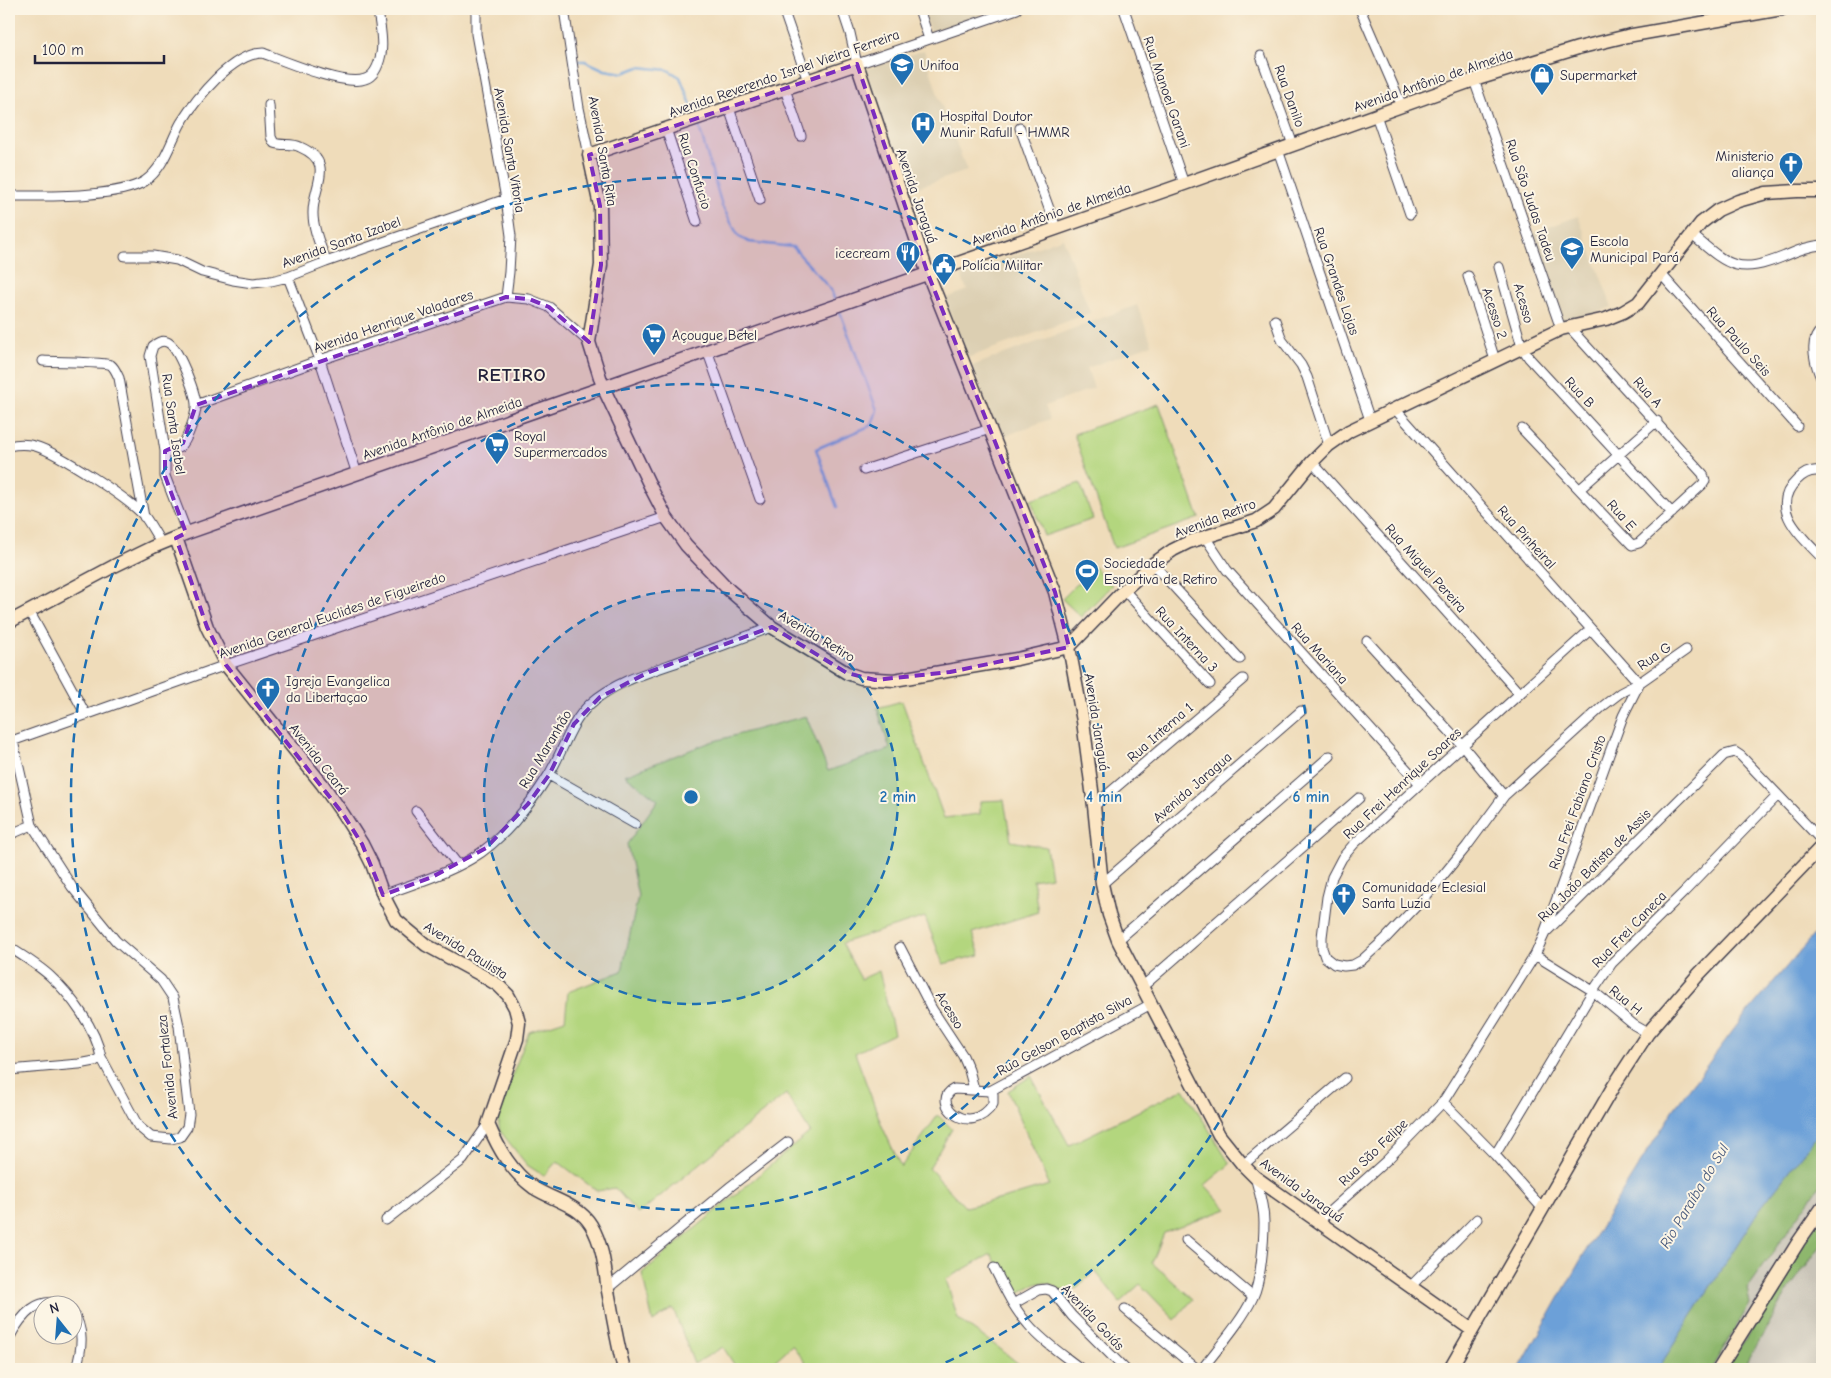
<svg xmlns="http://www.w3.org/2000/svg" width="1831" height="1378" font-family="'Comic Neue',sans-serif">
  <rect width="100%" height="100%" fill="#fcf5e5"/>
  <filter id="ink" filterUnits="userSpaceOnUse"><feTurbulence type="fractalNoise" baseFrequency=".02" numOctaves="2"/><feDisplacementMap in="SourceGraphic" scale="10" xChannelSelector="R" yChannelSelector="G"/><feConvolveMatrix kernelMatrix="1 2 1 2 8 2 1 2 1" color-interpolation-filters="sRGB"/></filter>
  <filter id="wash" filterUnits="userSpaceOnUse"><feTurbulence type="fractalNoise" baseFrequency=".0096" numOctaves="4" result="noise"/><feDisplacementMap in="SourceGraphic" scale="20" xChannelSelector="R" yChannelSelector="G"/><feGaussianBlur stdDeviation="1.12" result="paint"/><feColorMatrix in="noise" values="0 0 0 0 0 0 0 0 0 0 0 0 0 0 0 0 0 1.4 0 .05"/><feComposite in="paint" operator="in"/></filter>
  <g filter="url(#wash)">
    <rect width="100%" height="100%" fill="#efdcba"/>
    <path fill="#dccfb2" d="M922,9H979L981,15L931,34Z
      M924,50L940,101L967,171L906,191L864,70Z
      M1578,216L1612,307L1565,325L1531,234Z
      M1063,238L1090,313L967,358L945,299L967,290L961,275Z
      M1137,305L1152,344L1087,368L1094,388L1045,406L1050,419L999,438L972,366Z"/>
    <path fill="#c9c4b8" d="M1822,1129V1369H1658Z"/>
    <path fill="#b3d67e" stroke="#6a7c5c" d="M1159,404L1199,518L1114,548L1074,434Z
      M1080,483L1093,519L1044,536L1031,500Z
      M1094,567L1112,585L1081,617L1062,599Z
      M902,701L944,818L980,814V801L1004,800L1011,841L1046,847L1051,877L1033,880L1038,912L972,933L980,955L943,964L925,917L842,943L861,979L879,971L894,1034L855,1053L882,1126L901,1167L938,1115L952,1129L929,1168L965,1207L1006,1198L1049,1185L1008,1091L1031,1076L1069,1145L1184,1089L1230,1164L1205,1185L1227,1209L1164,1233L1152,1263L1193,1299L1175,1320L1140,1284L1120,1302L1095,1271L1076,1288L1062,1291C1042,1276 1036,1284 1015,1295L991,1254L946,1279L958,1319L999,1348L1025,1369H810L792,1345L766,1369H737L723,1347L694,1364L673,1308L653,1322L642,1273L810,1132L786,1094L638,1214L615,1188L597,1191L557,1161L544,1176L527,1165L500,1131L497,1114L529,1032L565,1020L568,992L622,971L638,896L627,844L658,800L625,775L711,742L806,716L828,771L890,749L877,708Z"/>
    <path fill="#8eb76d" stroke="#586c54" d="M1822,1129V1183L1747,1288L1750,1304L1711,1369H1658L1759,1210Z
      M1822,1217V1244L1789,1289L1743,1369H1727L1805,1240Z"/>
    <path fill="#6ca0d8" stroke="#47618a" d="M1822,925V1129L1759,1210L1658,1369H1519L1588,1247L1674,1109L1741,1020Z"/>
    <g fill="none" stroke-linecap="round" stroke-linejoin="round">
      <path stroke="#6ca0d8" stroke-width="2.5" d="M576,61H585L605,70L623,73L639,67L668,70L680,77L694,112
        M698,123L722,206L739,237L749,242L793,247L831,290L834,298
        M837,507L816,449L872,425L877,410L840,312"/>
    </g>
  </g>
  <g filter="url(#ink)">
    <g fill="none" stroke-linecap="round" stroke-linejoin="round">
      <defs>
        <path id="street" d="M476,9V34L506,199L511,236L509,272L506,297
          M564,9L579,108L589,155
          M783,9L808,81
          M842,9L850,33L857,64L1017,9
          M919,9L929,39
          M1124,9L1184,184
          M1360,9L1402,106
          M1261,56L1293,145
          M1474,80L1561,329
          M785,89L801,136
          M269,105L271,137L274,143C282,146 292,143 300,147C337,163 312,186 313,214C313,230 321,246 326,262
          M729,108L760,200
          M1376,115L1410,214
          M1020,128L1056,228
          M666,129L697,222
          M1278,150L1370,420
          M9,196C42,196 118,198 145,181C164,168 170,143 181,123C196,99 232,53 263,53C284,61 346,87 365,79C375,76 379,64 381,54C384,40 379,23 378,9
          M1691,234C1728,265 1736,276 1785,256C1796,251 1809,246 1822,245
          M125,256H153L177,260L202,272L233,280L253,283L271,281L288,277L326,262L506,199
          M1499,267L1522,347L1529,358L1672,513
          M1661,274L1797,426
          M1468,276L1495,360
          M288,277L320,360L357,474
          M1275,320L1282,340L1301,365L1307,377L1329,445
          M1822,330C1807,340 1816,367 1822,380
          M707,350L760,499
          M43,361C53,362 106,362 111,365C115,368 117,374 119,378L144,517
          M196,405L320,360L506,297L529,299L549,307L589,342
          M1395,409L1639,683
          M1522,429L1632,545L1639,543L1703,484L1705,481L1703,474L1569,327
          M9,446C17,444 27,444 35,446C57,452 131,500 145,517C151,525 156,535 161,543
          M165,451C170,450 175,450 180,447C187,442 197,413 196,404C195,392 178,346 167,342C161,340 157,343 153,346L150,356L165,451V476L187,533
          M1312,462L1519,693
          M864,470L990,429
          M1822,472C1813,469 1804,473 1797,480C1767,508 1802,537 1822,558
          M1580,489L1657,421
          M1205,537L1227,570L1420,784
          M1153,564L1240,659
          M1124,590L1210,684
          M29,611L86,715
          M1591,629L1420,784L1354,844L1342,858L1332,877L1327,897L1322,937V948L1325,957L1334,964L1344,966L1353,965L1362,960L1385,939L1427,895L1467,846L1504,796L1603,706L1620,693L1639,683L1686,650
          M1367,641L1463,746L1504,796
          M13,741L32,825L72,887L116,941L161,980L173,998L179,1026L189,1114L187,1127L180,1137L171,1139L151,1137L138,1126L101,1057
          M9,742L226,665L666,517
          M549,775L635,824
          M1094,806L1243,679
          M416,811L458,865
          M9,835L32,825
          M1102,884L1301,711
          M383,895C412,884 444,875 471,859C501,842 530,805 548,776C563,752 569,724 590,704C613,683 646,673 675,663C707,651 740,639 772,627
          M1545,931L1623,716L1639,684
          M1118,940L1330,756
          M9,947C23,956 38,965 50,976C71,995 96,1029 101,1057L95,1061L79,1064L9,1070
          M900,947L932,1009L963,1056L969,1070L974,1089
          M1535,955L1593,991L1634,1025L1648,1033
          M1142,987L1359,798
          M954,1089L990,1091L993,1094V1104C969,1140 929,1101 954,1089Z
          M990,1091L1151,1004
          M1443,1102L1495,1155L1543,1209
          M1495,1155L1593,991L1612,963L1684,892L1778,795
          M1243,1165L1345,1078
          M386,1220L463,1160L488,1124
          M1319,1221L1387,1160L1443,1102L1535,955L1545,933L1724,755L1735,752L1741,756L1822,841
          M1186,1240L1253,1297
          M994,1268C1004,1287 1013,1308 1028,1324C1043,1342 1063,1355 1081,1369
          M1410,1287L1477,1219
          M608,1288L731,1186L788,1142
          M1013,1304L1038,1290L1046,1289L1052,1291L1072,1316L1125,1369
          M1125,1309L1197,1369
          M72,1311C85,1329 82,1349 76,1369
          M9,1338C21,1316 38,1294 65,1306
          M1202,1369C1218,1348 1242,1321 1253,1297C1261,1281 1264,1240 1264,1222C1264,1206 1259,1191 1255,1177"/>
        <path id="secondary" d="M176,538L207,627L226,665L322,784L343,814L362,844L372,864L383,895L396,920L426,945L483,976L498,985L508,995L515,1008L519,1023L517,1039L488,1124C499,1150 511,1171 534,1188C553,1200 579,1205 591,1225C603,1245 605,1269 608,1291C613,1317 617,1343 624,1369
          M9,622L114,566L153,547L187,533L1184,184L1474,80L1578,48L1627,36L1782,9
          M1472,1330L1255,1177L1243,1165L1219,1135L1118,940L1109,915L1102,884L1094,806L1083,721L1069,647L1055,592L928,274L857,64L589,155L600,206L601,265L589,342L603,387L652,490L666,517L686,545L729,590L772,627L847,673L861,678L894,680L1017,659L1069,647L1124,590L1153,564L1173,550L1189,542L1256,521L1274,509L1312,462L1329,445L1349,431L1561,329L1606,319L1623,312L1638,303L1701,223L1718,210L1738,201L1766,193L1797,191H1822
          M1450,1369L1613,1087L1648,1033L1699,974L1822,846
          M1719,1369L1799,1241L1822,1208"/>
      </defs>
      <use href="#street" stroke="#413e4e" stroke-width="11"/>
      <use href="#secondary" stroke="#413e4e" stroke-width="15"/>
      <use href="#street" stroke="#fff" stroke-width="9"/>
      <use href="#secondary" stroke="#fce6c4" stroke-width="12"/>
    </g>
  </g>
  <path fill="#7b2cbf" fill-opacity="0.2" stroke="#7b2cbf" stroke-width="4" stroke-dasharray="10 6" stroke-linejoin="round" d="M857,64L928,274L1055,592L1069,647L950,672L875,680L847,673L772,627L649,672L600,697L574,724L549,775L528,804L486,848L432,877L383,895L362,844L343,814L226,665L207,627L176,538L186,533L165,476V451L183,443L196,405L506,297L529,299L549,307L589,342L601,265L600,206L589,155Z"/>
  <circle cx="691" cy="797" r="207" fill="#1f6fb2" fill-opacity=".12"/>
  <g fill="none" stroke="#1f6fb2" stroke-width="2.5" stroke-dasharray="9 6">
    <circle cx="691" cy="797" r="207"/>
    <circle cx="691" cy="797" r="413"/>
    <path d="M449 1368A620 620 0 1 1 933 1368"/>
  </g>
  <defs>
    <symbol id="university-pin" viewBox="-11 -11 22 30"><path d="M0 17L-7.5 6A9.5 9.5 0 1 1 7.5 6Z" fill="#1f6fb2" stroke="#fcf5e5"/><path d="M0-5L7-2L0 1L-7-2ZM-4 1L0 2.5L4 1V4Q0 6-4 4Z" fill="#fff"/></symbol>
    <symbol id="shop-pin" viewBox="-11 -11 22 30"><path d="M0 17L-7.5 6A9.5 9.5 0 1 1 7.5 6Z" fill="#1f6fb2" stroke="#fcf5e5"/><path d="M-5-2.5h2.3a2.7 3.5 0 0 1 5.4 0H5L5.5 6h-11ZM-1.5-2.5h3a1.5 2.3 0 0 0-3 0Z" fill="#fff"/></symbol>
    <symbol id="hospital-pin" viewBox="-11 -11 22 30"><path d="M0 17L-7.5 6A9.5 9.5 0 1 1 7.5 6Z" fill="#1f6fb2" stroke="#fcf5e5"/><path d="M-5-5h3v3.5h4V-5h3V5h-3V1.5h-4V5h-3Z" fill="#fff"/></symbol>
    <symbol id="church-pin" viewBox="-11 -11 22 30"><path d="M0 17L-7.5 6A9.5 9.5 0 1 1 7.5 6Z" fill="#1f6fb2" stroke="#fcf5e5"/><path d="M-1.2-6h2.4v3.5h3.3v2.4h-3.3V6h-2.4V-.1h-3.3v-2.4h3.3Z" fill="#fff"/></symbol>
    <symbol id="school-pin" viewBox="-11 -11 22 30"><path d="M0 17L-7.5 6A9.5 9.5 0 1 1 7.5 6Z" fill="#1f6fb2" stroke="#fcf5e5"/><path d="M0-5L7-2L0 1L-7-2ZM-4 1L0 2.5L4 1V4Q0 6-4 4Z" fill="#fff"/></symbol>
    <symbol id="restaurant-pin" viewBox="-11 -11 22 30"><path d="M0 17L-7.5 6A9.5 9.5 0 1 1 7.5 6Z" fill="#1f6fb2" stroke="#fcf5e5"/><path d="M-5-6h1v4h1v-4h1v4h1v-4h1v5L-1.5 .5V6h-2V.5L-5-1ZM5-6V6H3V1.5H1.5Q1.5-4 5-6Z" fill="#fff"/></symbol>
    <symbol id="civic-pin" viewBox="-11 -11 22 30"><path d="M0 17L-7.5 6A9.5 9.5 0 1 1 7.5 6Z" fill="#1f6fb2" stroke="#fcf5e5"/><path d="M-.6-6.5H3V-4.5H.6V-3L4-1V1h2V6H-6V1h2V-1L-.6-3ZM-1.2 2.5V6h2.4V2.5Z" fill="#fff"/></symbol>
    <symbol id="supermarket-pin" viewBox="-11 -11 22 30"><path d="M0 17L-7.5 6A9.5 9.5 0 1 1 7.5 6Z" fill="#1f6fb2" stroke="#fcf5e5"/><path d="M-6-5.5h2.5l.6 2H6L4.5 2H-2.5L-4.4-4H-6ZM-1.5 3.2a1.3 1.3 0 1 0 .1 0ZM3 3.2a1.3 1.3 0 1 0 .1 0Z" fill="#fff"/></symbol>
    <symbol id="stadium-pin" viewBox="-11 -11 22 30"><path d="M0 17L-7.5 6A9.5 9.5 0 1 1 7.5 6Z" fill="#1f6fb2" stroke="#fcf5e5"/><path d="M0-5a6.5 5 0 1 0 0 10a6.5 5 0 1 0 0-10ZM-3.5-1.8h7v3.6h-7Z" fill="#fff"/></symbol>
  </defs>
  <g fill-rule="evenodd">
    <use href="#university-pin" x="888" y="51" width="28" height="38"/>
    <use href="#shop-pin" x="1528" y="61" width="28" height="38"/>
    <use href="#hospital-pin" x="909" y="110" width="28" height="38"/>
    <use href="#church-pin" x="1777" y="150" width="28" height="38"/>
    <use href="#school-pin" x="1558" y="235" width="28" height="38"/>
    <use href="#restaurant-pin" x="894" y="239" width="28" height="38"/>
    <use href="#civic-pin" x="930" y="251" width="28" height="38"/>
    <use href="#supermarket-pin" x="640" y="321" width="28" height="38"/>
    <use href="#supermarket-pin" x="483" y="430" width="28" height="38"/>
    <use href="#stadium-pin" x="1073" y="557" width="28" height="38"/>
    <use href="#church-pin" x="254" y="675" width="28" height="38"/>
    <use href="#church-pin" x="1330" y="881" width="28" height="38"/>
  </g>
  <g text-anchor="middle" stroke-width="4" stroke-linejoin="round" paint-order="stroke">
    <g font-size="14" fill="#22223b" stroke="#fcf5e5" text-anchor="start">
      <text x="920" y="70">Unifoa</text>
      <text x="1560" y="80">Supermarket</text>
      <text x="940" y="121">Hospital Doutor<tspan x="940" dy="16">Munir Rafull - HMMR</tspan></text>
      <text x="1774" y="161" text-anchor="end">Ministerio<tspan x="1774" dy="16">aliança</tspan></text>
      <text x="1590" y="246">Escola<tspan x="1590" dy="16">Municipal Pará</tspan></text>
      <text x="890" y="258" text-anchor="end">icecream</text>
      <text x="962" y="270">Polícia Militar</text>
      <text x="672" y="340">Açougue Betel</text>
      <text x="514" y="441">Royal<tspan x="514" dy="16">Supermercados</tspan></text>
      <text x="1104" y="568">Sociedade<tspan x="1104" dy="16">Esportiva de Retiro</tspan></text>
      <text x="286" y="686">Igreja Evangelica<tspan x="286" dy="16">da Libertaçao</tspan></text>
      <text x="1362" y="892">Comunidade Eclesial<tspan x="1362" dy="16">Santa Luzia</tspan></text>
    </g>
    <g font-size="14" fill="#22223b" stroke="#fcf5e5">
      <text transform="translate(784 73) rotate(-19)" y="5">Avenida Reverendo Israel Vieira Ferreira</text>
      <text transform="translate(1433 80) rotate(-19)" y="5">Avenida Antônio de Almeida</text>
      <text transform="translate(1167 92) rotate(71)" y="5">Rua Manoel Garani</text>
      <text transform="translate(1290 96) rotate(70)" y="5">Rua Danilo</text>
      <text transform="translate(510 150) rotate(80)" y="5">Avenida Santa Vitoria</text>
      <text transform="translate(603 151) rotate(80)" y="5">Avenida Santa Rita</text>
      <text transform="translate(695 171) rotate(72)" y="5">Rua Confucio</text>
      <text transform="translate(917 196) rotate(71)" y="5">Avenida Jaraguá</text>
      <text transform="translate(1531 200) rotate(71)" y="5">Rua São Judas Tadeu</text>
      <text transform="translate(1051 214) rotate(-19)" y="5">Avenida Antônio de Almeida</text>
      <text transform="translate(341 242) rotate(-20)" y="5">Avenida Santa Izabel</text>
      <text transform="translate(1337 281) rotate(71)" y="5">Rua Grandes Lojas</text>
      <text transform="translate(1524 303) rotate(74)" y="5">Acesso</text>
      <text transform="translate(1495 313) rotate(72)" y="5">Acesso 2</text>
      <text transform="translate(393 321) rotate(-19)" y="5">Avenida Henrique Valadares</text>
      <text transform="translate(1739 341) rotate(48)" y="5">Rua Paulo Seis</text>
      <text transform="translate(1580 392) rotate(47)" y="5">Rua B</text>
      <text transform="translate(1648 392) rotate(48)" y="5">Rua A</text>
      <text transform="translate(174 424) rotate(82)" y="5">Rua Santa Isabel</text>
      <text transform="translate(442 428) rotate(-19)" y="5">Avenida Antônio de Almeida</text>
      <text transform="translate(1622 515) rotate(48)" y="5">Rua E</text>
      <text transform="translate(1215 518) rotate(-21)" y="5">Avenida Retiro</text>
      <text transform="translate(1527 537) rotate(48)" y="5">Rua Pinheiral</text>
      <text transform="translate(1426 568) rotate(48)" y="5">Rua Miguel Pereira</text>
      <text transform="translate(332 615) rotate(-19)" y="5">Avenida General Euclides de Figueiredo</text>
      <text transform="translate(817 636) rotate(31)" y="5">Avenida Retiro</text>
      <text transform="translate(1187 639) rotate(47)" y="5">Rua Interna 3</text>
      <text transform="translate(1320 653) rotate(48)" y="5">Rua Mariana</text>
      <text transform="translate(1654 656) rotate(-35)" y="5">Rua G</text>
      <text transform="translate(1097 722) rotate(81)" y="5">Avenida Jaraguá</text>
      <text transform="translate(1160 732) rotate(-41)" y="5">Rua Interna 1</text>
      <text transform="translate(545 749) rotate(-59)" y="5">Rua Maranhão</text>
      <text transform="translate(319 759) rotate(52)" y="5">Avenida Ceará</text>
      <text transform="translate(1402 783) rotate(-43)" y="5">Rua Frei Henrique Soares</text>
      <text transform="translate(1192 787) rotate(-41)" y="5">Avenida Jaragua</text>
      <text transform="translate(1577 802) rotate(-70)" y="5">Rua Frei Fabiano Cristo</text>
      <text transform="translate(1594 865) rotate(-45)" y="5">Rua João Batista de Assis</text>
      <text transform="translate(1629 929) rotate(-46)" y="5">Rua Frei Caneca</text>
      <text transform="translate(466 950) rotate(32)" y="5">Avenida Paulista</text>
      <text transform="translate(1626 1000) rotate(39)" y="5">Rua H</text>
      <text transform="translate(950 1010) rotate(59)" y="5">Acesso</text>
      <text transform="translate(1064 1035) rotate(-29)" y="5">Rua Gelson Baptista Silva</text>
      <text transform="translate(167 1067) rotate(-96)" y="5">Avenida Fortaleza</text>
      <text transform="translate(1373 1152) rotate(-44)" y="5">Rua São Felipe</text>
      <text transform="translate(1302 1190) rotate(36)" y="5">Avenida Jaraguá</text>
      <text transform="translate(1093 1317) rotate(47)" y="5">Avenida Goiás</text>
    </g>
    <g font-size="15" font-style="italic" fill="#40547a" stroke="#fcf5e5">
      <text transform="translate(1694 1196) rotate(-59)" y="5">Rio Paraíba do Sul</text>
    </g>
    <g font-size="19" font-weight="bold" letter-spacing="1" fill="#22223b" stroke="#fcf5e5">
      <text x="512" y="381">RETIRO</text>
    </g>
  </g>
  <circle cx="691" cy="797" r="8" fill="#1f6fb2" stroke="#fcf5e5" stroke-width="2.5"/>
  <g font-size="15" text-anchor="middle" font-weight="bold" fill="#1f6fb2" stroke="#fcf5e5" stroke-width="4" stroke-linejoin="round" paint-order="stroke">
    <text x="898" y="802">2 min</text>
    <text x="1104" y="802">4 min</text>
    <text x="1311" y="802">6 min</text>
  </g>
  <rect width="1831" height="1378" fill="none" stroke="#fcf5e5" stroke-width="30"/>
  <g transform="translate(58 1320) rotate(343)"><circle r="24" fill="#fcf5e5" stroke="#a5a1a1"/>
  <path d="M0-4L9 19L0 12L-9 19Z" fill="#1f6fb2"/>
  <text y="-8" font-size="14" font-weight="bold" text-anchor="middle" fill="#22223b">N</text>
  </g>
  <path d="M35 55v8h129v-8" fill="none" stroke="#22223b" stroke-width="2.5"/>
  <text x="42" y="55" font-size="15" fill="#22223b" stroke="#fcf5e5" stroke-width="4" paint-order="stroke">100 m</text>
</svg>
